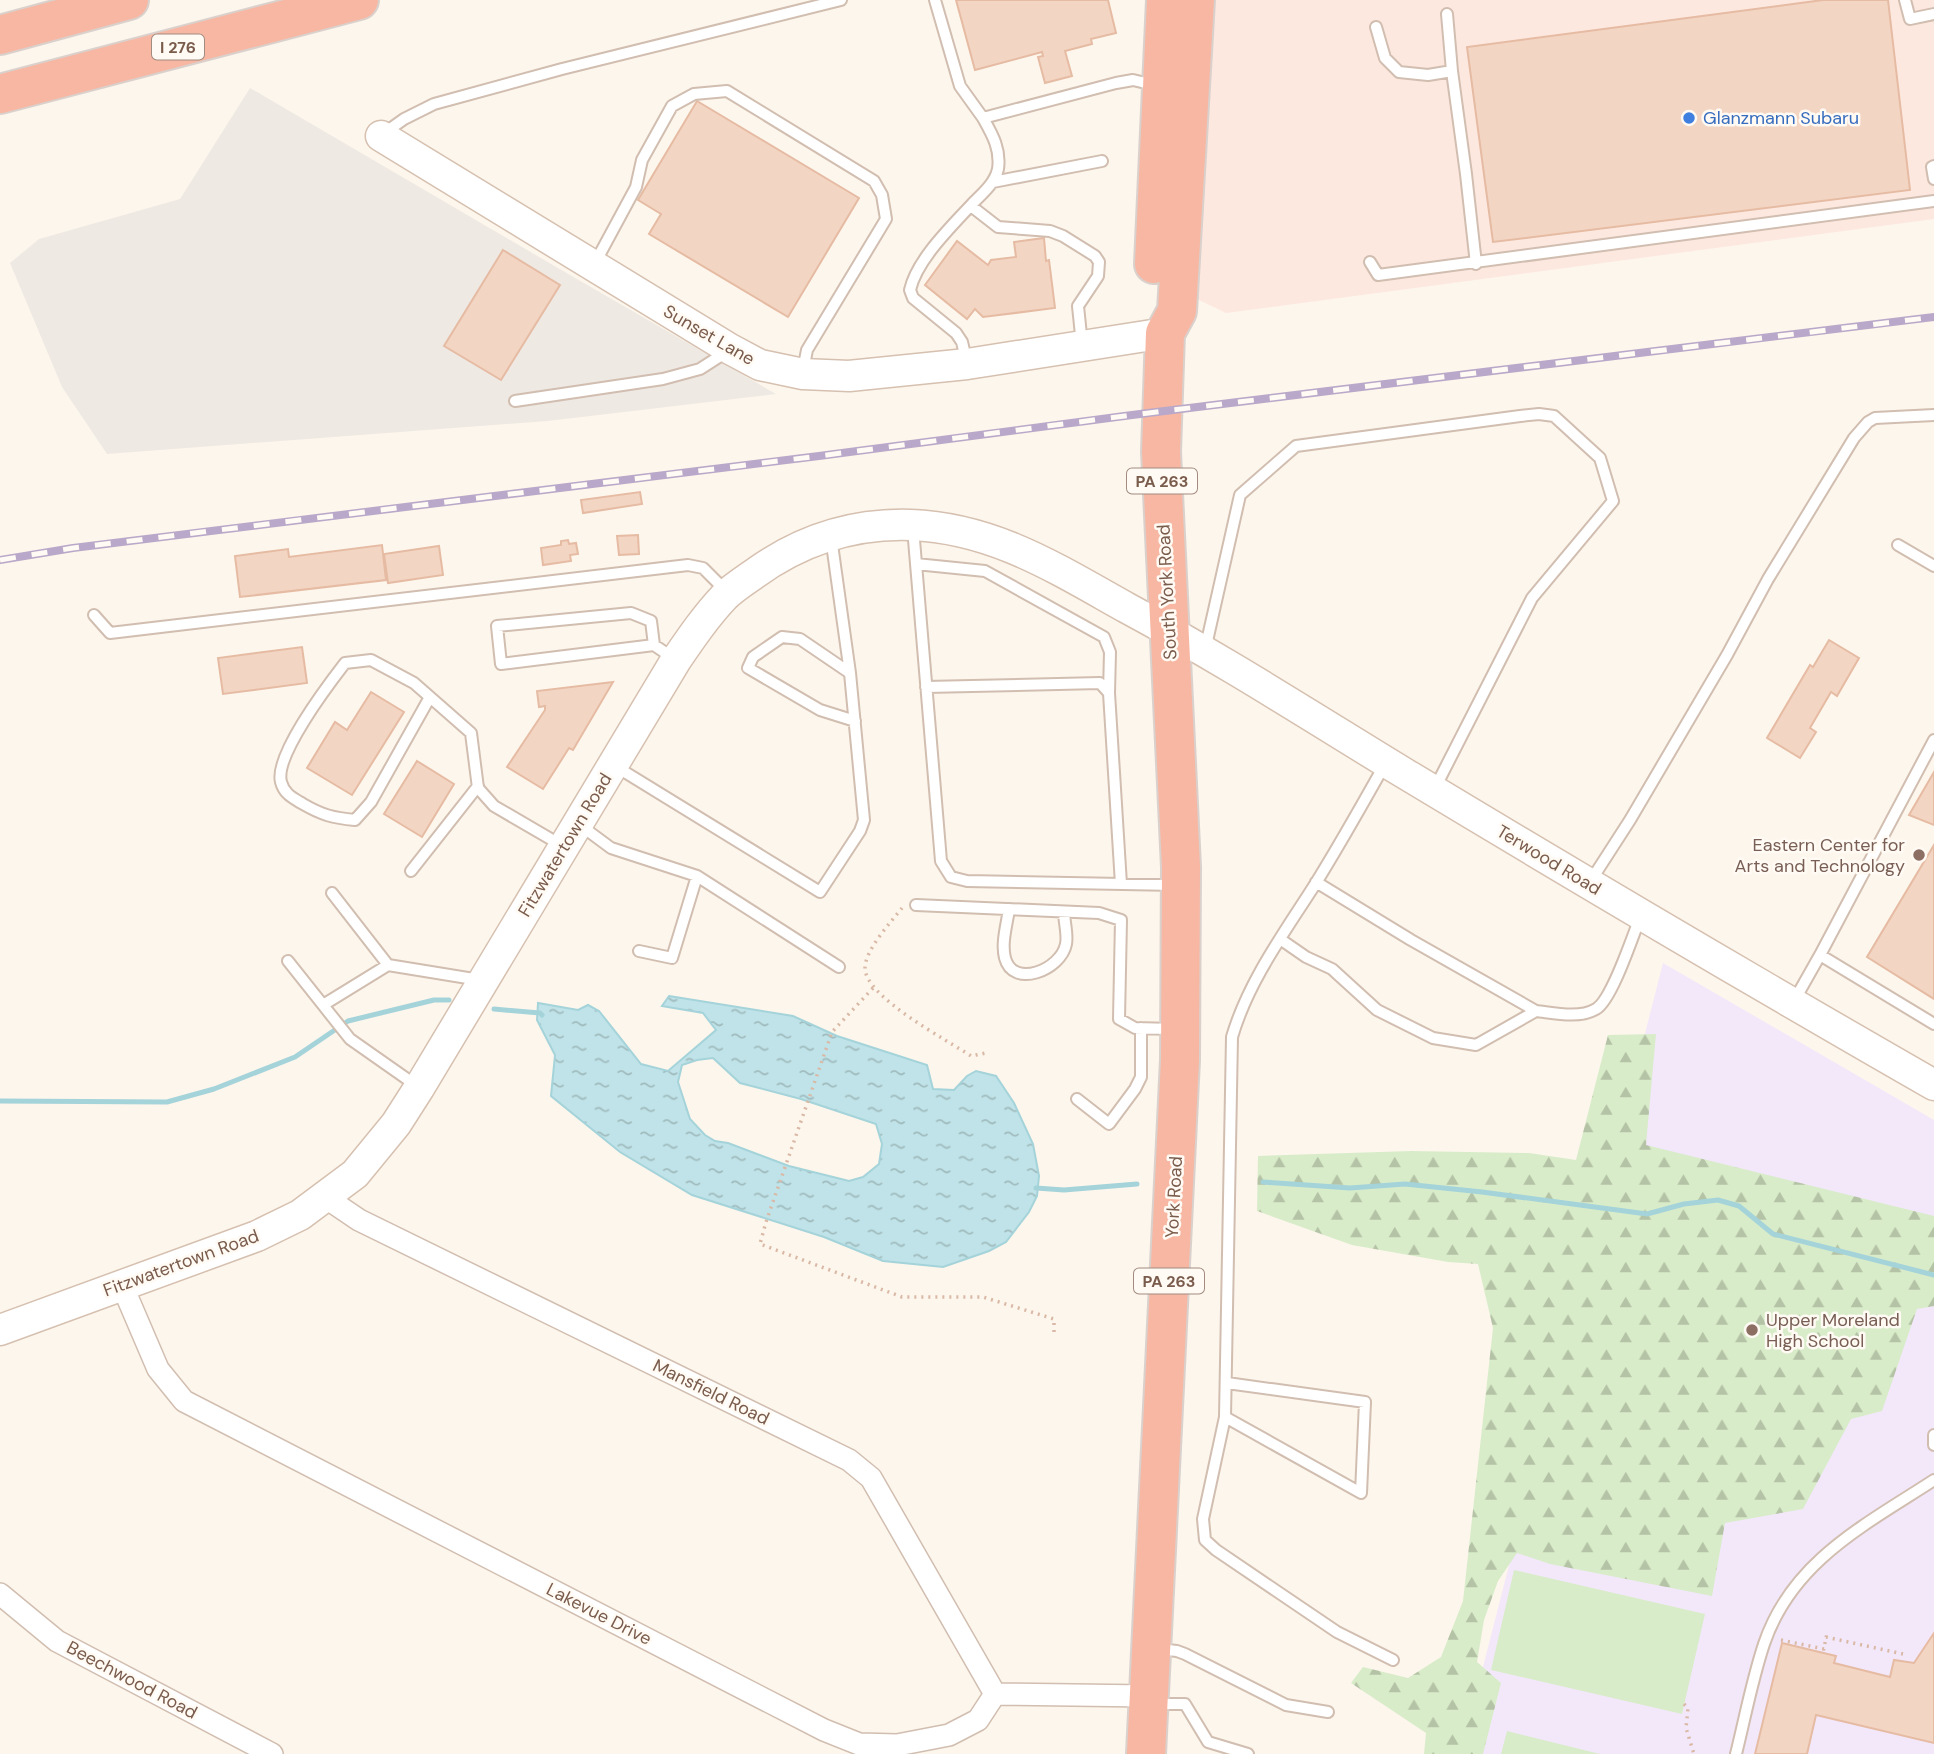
<svg xmlns="http://www.w3.org/2000/svg" width="1934" height="1754" font-family="'DM Sans',sans-serif">
  <defs>
    <pattern id="forest-firs" width="22" height="20" patternUnits="userSpaceOnUse" patternTransform="scale(1.75)"><rect width="22" height="20" fill="#d8ecc9"/><path d="M5 1l3.5 6h-7zM16 11l3.5 6h-7z" fill="#b4c2a5"/></pattern>
    <pattern id="water-ripples" width="26" height="14" patternUnits="userSpaceOnUse" patternTransform="scale(1.75)"><rect width="26" height="14" fill="#bfe3e8"/><path d="M2 4q2-2 4 0t4 0M15 11q2-2 4 0t4 0" fill="none" stroke="#a0bbbe"/></pattern>
  </defs>
  <rect width="100%" height="100%" fill="#fdf6ec"/>
  <path fill="#fde8e0" d="M1207,0H1934V219L1226,313L1197,299Z"/>
  <path fill="#efe9e4" d="M250,88L570,275L776,394L548,421L107,454L62,387L10,263L39,239L180,199Z"/>
  <path fill="#f3e8fa" d="M1663,963L1934,1120V1754H1463L1483,1667Z"/>
  <path fill="url(#forest-firs)" d="M1656,1034L1646,1145L1934,1216V1306L1917,1309L1882,1411L1851,1419L1803,1509L1725,1523L1712,1596L1550,1564L1517,1553L1498,1581L1484,1620L1477,1662L1501,1683L1483,1754H1424L1426,1733L1351,1683L1363,1667L1408,1678L1441,1657L1463,1601L1493,1328L1478,1264L1448,1262L1352,1245L1257,1211L1258,1156L1411,1151L1529,1153L1576,1160L1608,1035Z"/>
  <path fill="#d8ecc9" d="M1514,1570L1705,1614L1682,1714L1491,1670Z
    M1507,1731L1600,1754H1501Z"/>
  <path fill="url(#water-ripples)" stroke="#a5d3da" stroke-width="2" fill-rule="evenodd" d="M669,996L793,1016L837,1036L927,1065L933,1089L954,1090L967,1076L976,1071L996,1076L1014,1103L1033,1144L1039,1176L1037,1196L1029,1212L1006,1242L989,1251L943,1267L883,1261L824,1237L692,1195L620,1152L551,1096L555,1055L537,1020L538,1003L578,1010L588,1005L599,1011L641,1064L668,1071L716,1030L703,1013L662,1006ZM713,1058L740,1083L801,1099L876,1124L882,1144L879,1164L863,1177L849,1181L789,1166L728,1143L715,1141L705,1135L690,1119L678,1082L682,1065L697,1060Z"/>
  <g fill="none" stroke-linecap="round" stroke-linejoin="round">
    <path stroke="#a5d3da" stroke-width="5" d="M494,1009L540,1013L542,1015
      M0,1101L167,1102L214,1089L295,1057L348,1021L434,1000H449
      M1263,1182L1350,1188L1405,1184L1482,1192L1647,1214L1684,1204L1718,1200L1739,1206L1773,1234L1934,1275
      M1036,1188L1064,1190L1137,1184"/>
  </g>
  <path fill="#f3d5c3" stroke="#e6bba3" stroke-width="2" d="M956,0H1108L1116,33L1091,39L1092,44L1065,51L1072,76L1045,83L1038,57L1043,56L1042,52L975,70Z
    M1823,0H1888L1910,190L1493,242L1467,47Z
    M697,101L859,198L788,317L649,234L661,214L638,200Z
    M1044,238L1046,261L1049,260L1055,308L983,317L975,309L967,319L925,285L957,241L988,265L991,260L1016,257L1014,242Z
    M503,250L560,285L501,380L444,346Z
    M640,492L642,504L583,513L581,500Z
    M638,535L639,554L619,555L617,536Z
    M568,540L569,544L576,543L578,554L570,555L571,561L543,565L541,548L561,545V541Z
    M382,545L386,580L240,597L235,556L288,549L289,557Z
    M439,546L443,575L388,583L384,554Z
    M1829,640L1859,658L1837,696L1831,692L1810,728L1816,732L1800,758L1767,738L1810,665L1813,667Z
    M302,647L307,683L223,694L218,658Z
    M613,682L573,750L569,748L543,789L507,767L545,710V706L539,707L537,691Z
    M371,692L404,712L352,795L307,768L335,722L347,730Z
    M417,761L454,784L422,837L384,814Z
    M1934,772V825L1909,815Z
    M1934,845V999L1867,957Z
    M1934,1633V1743L1816,1715L1807,1754H1755L1782,1643L1836,1656L1834,1663L1890,1677L1894,1660L1914,1663Z"/>
  <g fill="none" stroke-linecap="round" stroke-linejoin="round">
    <defs>
      <path id="lane" d="M935,0L960,86L983,118L1116,83L1133,80L1154,85
        M1905,0L1910,19L1934,14
        M1376,27L1385,58L1399,72L1428,75L1452,71L1447,14
        M1452,71L1466,174L1476,264
        M383,134L404,119L434,104L562,69L841,0
        M1934,166L1932,167L1934,179
        M993,182L1102,161
        M971,206L998,227L1050,231L1063,236L1095,256L1099,262L1098,276L1078,306L1082,345
        M1370,262L1378,275L1934,201
        M595,263L636,187L642,160L672,106L694,94L727,91L874,181L882,195L886,219L807,350L803,370
        M967,363L962,342L956,333L913,298L910,290C917,259 952,226 973,203C983,193 995,183 998,169C1001,149 992,134 983,118
        M515,401L663,379L700,369L728,351
        M913,528L941,861L951,877L967,881L1176,885
        M1898,545L1934,566
        M916,564L985,571L1104,637L1110,652L1109,693
        M94,615L110,633L688,565L703,568L726,591
        M654,645L651,621L631,613L497,626L501,664L654,645L673,658
        M1205,650L1240,495L1296,446L1520,416L1539,414L1554,416L1600,458L1613,501L1532,598L1435,788
        M850,673L800,639L782,637L753,657L748,668L820,710L855,721
        M926,687L1100,683L1109,693L1121,884
        M430,697L371,802L355,820C333,818 322,815 303,804C293,798 284,794 281,782C274,756 328,685 345,663L371,660L414,683L471,733L478,788L494,806L561,845
        M615,766L820,892L860,831L864,820L850,673L831,537
        M580,825L611,848L697,876L839,967
        M411,871L478,786
        M1316,882L1411,940L1536,1011C1554,1013 1579,1019 1596,1009C1612,1000 1633,935 1641,915
        M1590,882L1630,820L1727,655L1768,579L1854,438L1868,422L1875,418L1934,415
        M332,893L388,965
        M916,905L1099,913L1121,920L1119,1019L1135,1028L1174,1029
        M1009,909C1007,924 1001,943 1005,958C1013,989 1061,970 1066,944C1068,935 1064,921 1064,912
        M1280,939L1306,957L1332,969L1377,1010L1433,1038L1476,1045L1536,1011
        M639,951L672,958L697,876
        M1820,955L1934,740
        M288,961L323,1005L388,965L480,980
        M1794,1001L1820,955L1934,1024
        M323,1005L350,1039L417,1086
        M1077,1099L1109,1124L1135,1089L1141,1077V1028
        M1227,1383L1365,1402L1361,1493L1225,1417L1232,1037C1248,982 1284,933 1314,886C1339,846 1362,805 1385,764
        M1225,1417L1203,1519L1205,1540L1216,1550L1337,1632L1393,1660
        M1934,1435V1445
        M1158,1649L1177,1651L1185,1654L1286,1705L1328,1712
        M1155,1704H1185L1208,1742L1248,1754
        M1736,1754C1745,1718 1752,1680 1764,1644C1792,1561 1865,1525 1934,1480"/>
      <path id="street" d="M325,1197L359,1220L849,1460L871,1478L995,1694
        M122,1285L158,1369L184,1401L824,1730L859,1744L897,1745L949,1735L978,1720L995,1694L1149,1696
        M0,1594L57,1641L272,1754"/>
      <path id="secondary" d="M381,136L730,349L760,365L803,374L849,376L967,364L1165,333
        M0,1330L257,1236L300,1215L355,1174L396,1124L419,1088L676,660C691,638 706,616 725,596C733,588 744,581 754,574C801,540 853,523 911,525C994,528 1057,569 1127,608C1222,659 1312,717 1404,773C1580,879 1756,983 1934,1085"/>
      <path id="highway" d="M0,35L129,0
        M0,94L359,0
        M1154,264L1166,0
        M1146,1754L1180,1060L1181,867L1161,452L1165,333L1177,311L1195,0"/>
    </defs>
    <use href="#lane" stroke="#d1beb0" stroke-width="14"/>
    <use href="#street" stroke="#d1beb0" stroke-width="24"/>
    <use href="#secondary" stroke="#d6c0b0" stroke-width="33"/>
    <use href="#highway" stroke="#dad1cd" stroke-width="42"/>
    <path stroke="#d9b8a5" stroke-width="3.5" stroke-dasharray="2 5" stroke-linecap="butt" d="M902,908C891,922 865,950 865,968C865,997 947,1040 971,1056L986,1053
      M873,988L832,1032L766,1222L760,1244L902,1297H983L1054,1319V1335
      M1781,1640L1824,1649L1826,1637L1903,1654
      M1684,1704L1688,1708L1686,1728L1694,1754"/>
    <use href="#lane" stroke="#fff" stroke-width="10"/>
    <use href="#street" stroke="#fff" stroke-width="21"/>
    <use href="#secondary" stroke="#fff" stroke-width="30"/>
    <use href="#highway" stroke="#f7b7a3" stroke-width="38"/>
    <defs>
      <path id="rail" d="M0,560L73,548L819,456L1132,415L1934,317"/>
    </defs>
    <use href="#rail" stroke="#b9a8c9" stroke-width="8"/>
    <use href="#rail" stroke="#fffaf3" stroke-width="5" stroke-dasharray="16" stroke-linecap="butt"/>
  </g>
  <circle fill="#3f7fe0" stroke="#fffaf3" stroke-width="2.5" cx="1689" cy="118" r="7"/>
  <g fill="#8d6e63" stroke="#fffaf3" stroke-width="2.5">
    <circle cx="1919" cy="855" r="7"/>
    <circle cx="1752" cy="1330" r="7"/>
  </g>
  <g text-anchor="middle" stroke-width="5" stroke-linejoin="round" paint-order="stroke">
    <g fill="#fffaf3" stroke="#a28b7f" stroke-width="2">
      <rect x="152" y="34.5" width="52" height="25" rx="5"/>
      <rect x="1127" y="468.5" width="70" height="25" rx="5"/>
      <rect x="1134" y="1268.5" width="70" height="25" rx="5"/>
    </g>
    <g font-size="16" font-weight="bold" fill="#7a5c4d">
      <text x="178" y="53">I 276</text>
      <text x="1162" y="487">PA 263</text>
      <text x="1169" y="1287">PA 263</text>
    </g>
    <g font-size="18" fill="#366cbe" stroke="#fffaf3" text-anchor="start">
      <text x="1703" y="124">Glanzmann Subaru</text>
    </g>
    <g font-size="18" fill="#7a5c4d" stroke="#fffaf3">
      <text transform="translate(709 335) rotate(30)" y="6">Sunset Lane</text>
      <text transform="translate(1167 592) rotate(-93)" y="6">South York Road</text>
      <text transform="translate(565 845) rotate(-59)" y="6">Fitzwatertown Road</text>
      <text transform="translate(1549 860) rotate(31)" y="6">Terwood Road</text>
      <text transform="translate(1174 1197) rotate(-87)" y="6">York Road</text>
      <text transform="translate(181 1263) rotate(-20)" y="6">Fitzwatertown Road</text>
      <text transform="translate(711 1392) rotate(26)" y="6">Mansfield Road</text>
      <text transform="translate(599 1614) rotate(27)" y="6">Lakevue Drive</text>
      <text transform="translate(132 1680) rotate(28)" y="6">Beechwood Road</text>
    </g>
    <g font-size="18" fill="#785e54" stroke="#fffaf3" text-anchor="end">
      <text x="1905" y="851">Eastern Center for<tspan x="1905" dy="21">Arts and Technology</tspan></text>
      <text x="1766" y="1326" text-anchor="start">Upper Moreland<tspan x="1766" dy="21">High School</tspan></text>
    </g>
  </g>
</svg>
